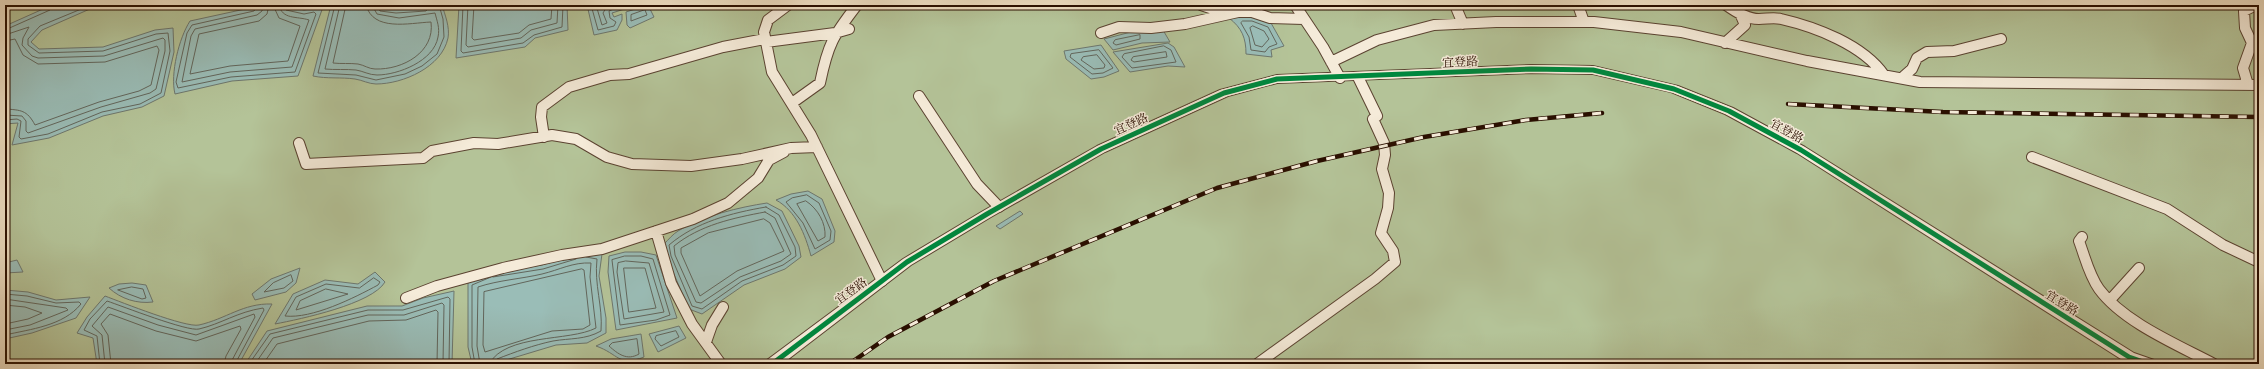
<svg xmlns="http://www.w3.org/2000/svg" width="2264" height="369" font-family="'Gentium Book Plus','Noto Serif SC',serif">
  <rect width="100%" height="100%" fill="#efe0c4"/>
  <filter id="stains"><feTurbulence type="fractalNoise" baseFrequency=".005" numOctaves="4"/><feColorMatrix values="0 0 0 0 .2 0 0 0 0 .09 0 0 0 0 .02 0 0 0 .5 -.17"/></filter>
  <radialGradient id="worn" r=".72"><stop offset=".6" stop-color="#630" stop-opacity="0"/><stop offset="1" stop-color="#630" stop-opacity=".3"/></radialGradient>
  <path fill="#b4c398" stroke="#6f694c" d="M5,5H2259V364H5Z"/>
  <path fill="#9abdb7" stroke="#6d776e" d="M52,5H99L42,30L31,42L39,49L103,47L155,30L173,28L174,52L164,96L142,107L103,116L49,138L12,145L18,123L5,124V26Z
    M282,5L304,10L323,7L298,76L232,81L175,94C170,74 179,38 190,21L259,6Z
    M331,5H372L396,9L442,5C445,15 450,27 448,38C442,67 403,84 376,84C369,84 362,80 355,79C341,77 327,79 313,76Z
    M459,5H567L568,30L535,38L525,47L456,58Z
    M587,5H637L612,13L614,17L622,14V20L617,30L594,35Z
    M648,5L654,17L630,28L627,25L626,12Z
    M1252,17L1271,23L1284,46L1271,50L1272,57L1246,54C1246,38 1242,28 1229,18Z
    M1163,30L1170,42L1142,43L1113,50L1104,39L1131,32Z
    M1168,43L1174,47L1185,67L1168,66L1130,72L1113,52Z
    M1101,45L1119,71L1104,77L1091,79L1066,59L1064,51Z
    M808,191L822,199L835,231L834,242L811,256C805,234 796,211 776,200L791,194Z
    M767,203L782,211L799,246L801,257L785,269L744,285L702,314L689,309L667,258L664,244C668,240 673,234 678,231C702,216 740,207 767,203Z
    M1020,211L1023,214L1000,229L996,226Z
    M625,252H641L656,255L677,318L616,330L608,272L609,256Z
    M581,253L602,254L599,276L606,318V333L587,343L556,345L493,364H472L468,347V281L492,273L542,265Z
    M17,260L23,272L5,273V263Z
    M300,268L296,283L286,292L255,300L252,294L271,279Z
    M375,272L385,282C372,304 301,319 275,324L293,294L325,280L358,284Z
    M132,283L146,285L153,302C137,304 121,299 109,288L119,284Z
    M5,290L28,292L56,300L90,297L76,318L32,333L5,339Z
    M454,291L452,364H245L267,331L367,306H402L423,298Z
    M105,296C121,302 186,328 199,325C226,319 243,303 272,304L239,364H97L93,338L77,333L87,317Z
    M679,326L686,338L658,352L649,334Z
    M641,334L644,357C618,367 619,354 596,346L611,339Z"/>
  <g fill="none" stroke-linecap="round" stroke-linejoin="round">
    <path stroke="#62665c" stroke-width="1" d="M258,5L254,11L192,25L187,33L176,82L178,88L231,77L295,72L316,14L314,12L304,14L286,10L284,5
      M263,5L262,11L257,15L195,29L191,36L182,82L230,72L292,67L309,20C297,16 282,20 279,5
      M269,5L267,14L259,21L199,34L190,74L230,66L288,61L300,26L279,18L273,5
      M335,5L318,73L356,75L376,80L405,74L422,66L437,54L444,37L443,19L439,5
      M340,5L325,69C335,70 346,69 356,70C363,71 369,75 377,75C398,75 434,61 438,37C440,28 437,21 435,13L399,18L377,14L372,5
      M346,5L333,63C341,64 350,63 358,64C364,65 369,69 375,69C403,70 435,52 431,22C409,23 373,32 366,5
      M377,5L380,11L396,13L426,11L430,5
      M463,5L461,51L463,53L523,43L534,35L562,27L563,5
      M468,5L466,45L468,47L521,38L531,30L557,23L558,5
      M474,5L472,38L474,40L519,33L529,25L551,19L552,5
      M591,5L598,30L614,26L616,22L610,18L609,11L623,5
      M596,5L602,25L607,23L603,13L608,5
      M645,10L647,15L631,21V15Z
      M1243,21H1252L1268,27L1277,44L1269,47L1265,52L1251,50L1249,37L1241,23Z
      M1253,26L1264,31L1269,39L1262,47L1255,45L1250,28Z
      M5,30L50,10L53,5
      M5,35L29,27L23,38L22,45L32,56L38,58L104,56L163,38L165,40V51L156,89L150,93L101,107L28,133L26,131V121L22,116L5,115
      M1140,35V39L1116,45L1113,43L1115,40Z
      M5,41L15,39L23,55L38,64L105,62L157,46L159,50L151,85L139,91L99,102L35,125C27,110 21,110 5,109
      M1164,46L1171,50L1176,62L1132,68L1122,57L1124,54Z
      M1099,50L1113,68L1103,73L1092,74L1070,57L1071,54Z
      M1166,52L1167,57L1134,62L1131,60L1133,57Z
      M1097,55L1105,65L1104,68L1094,69L1081,60L1083,57Z
      M5,120L17,119L21,121L19,137L21,139L48,134L102,112L140,104L161,93L170,51L168,33L156,34L103,51L39,53L28,45V39L40,26L91,5
      M807,195L819,203L831,231L830,240L815,249L803,223L786,202L792,198Z
      M806,201C818,209 826,223 825,237L818,241L797,204Z
      M766,207L779,215L795,247L796,256L783,265L742,281L702,309L692,306L671,256L669,245C696,222 731,213 766,207Z
      M765,212L775,218L791,254L781,261L740,277L701,303L696,302L675,255L674,246C700,225 733,218 765,212Z
      M764,219L770,223L784,251L737,271L700,296L681,253V248L708,233Z
      M625,256H641L653,259L670,315L656,320L620,325L612,260Z
      M626,261L649,263L664,312L624,319L617,272L618,263Z
      M624,268H645L656,308L629,312Z
      M582,269L584,270L590,325L583,329L552,331L485,352L483,345L484,292Z
      M291,275L293,281L284,288L264,292L273,283Z
      M493,277L543,269L576,259
      M374,278L380,282L378,285C354,298 312,319 285,316L296,297L326,284L359,288Z
      M132,287L143,289L146,298L142,299L118,290Z
      M326,289L348,294L296,310L300,301Z
      M5,294L27,296L56,303L79,302L81,304C63,326 31,329 5,335
      M5,299L66,308L68,310L30,325L5,330
      M5,305L25,307L42,313L28,319L5,324
      M676,331L679,337L661,346L655,339L656,336Z
      M637,339L639,354C627,361 618,354 609,346L612,343Z
      M100,364L97,336L84,330L90,319L107,301C122,306 188,332 199,329C221,324 237,312 263,308L264,310L235,364
      M105,364L102,335L92,326L108,307L158,325L196,335L254,314L255,317L230,364
      M111,364L108,335L101,324L110,314L156,331L196,341L240,326L241,329L226,356L224,364
      M249,364L270,334L368,310H403L448,297L450,299L449,364
      M255,364L273,338L368,315H404L442,303L444,305L443,364
      M263,364L277,344L369,321L406,320L436,310L438,312L437,364
      M475,364L472,347V285L491,277
      M480,364L477,346L478,287C499,280 521,279 542,274C559,270 573,262 591,263L590,277L596,328C569,342 506,333 489,364
      M494,364L497,359C515,352 534,345 553,341C570,338 585,340 601,331C603,306 594,285 597,259L586,257"/>
    <defs>
      <path id="minor" d="M788,5L768,20L764,32L772,72L811,135L882,281
        M1201,5L1213,9L1234,7
        M1295,5L1323,47L1340,78
        M1455,5L1463,24
        M1578,5L1584,22
        M1726,5C1736,12 1747,19 1759,19C1767,19 1774,17 1781,19C1816,27 1863,45 1884,75
        M1101,33L1119,27L1151,28L1185,24L1238,12H1252L1270,18L1304,19
        M766,42L835,33L849,29
        M1725,43L1745,25L1739,11
        M1331,62L1377,40L1434,25L1496,22H1594L1681,32L1807,61L1920,82L2259,85
        M1904,76L1912,69L1917,58L1927,52L1954,51L2001,39
        M2248,85L2243,68L2252,43L2245,28L2244,11L2256,5
        M919,96L977,184L999,207
        M792,103L820,83C828,44 833,36 857,5
        M544,137L541,117L542,107L569,87L610,75L629,74L723,47L765,39
        M299,143L306,164L423,158L432,151L474,143L498,144L552,135L576,139L607,157L632,164L691,166L742,159L791,148L817,147
        M2032,157L2167,209L2223,245L2259,262
        M656,231L671,283L692,324L721,364
        M2082,237L2079,241C2085,257 2089,275 2099,289C2123,322 2178,345 2214,364
        M406,298L437,286L503,268L562,255L602,249L693,219L728,203L758,178L769,160L784,152
        M2110,300L2139,268
        M706,342L712,325L723,307
        M1257,364L1375,279L1395,262L1393,251L1381,233L1388,208L1389,193L1382,169L1385,155L1384,143L1373,119L1377,116L1358,77"/>
      <path id="tertiary" d="M1531,65L1593,66L1678,86L1733,108L1805,147L2134,353L2154,360L2156,364H2133L2124,361L1797,153L1725,114L1671,92L1593,74L1531,73L1277,83L1228,96L1105,152L991,217L911,265L782,364H765L767,360L903,259L983,211L1097,146L1220,90L1277,75Z"/>
    </defs>
    <use href="#minor" stroke="#5b4331" stroke-width="12"/>
    <use href="#tertiary" stroke="#5b4331" stroke-width="2"/>
    <use href="#minor" stroke="#f5ebd9" stroke-width="10"/>
    <use href="#tertiary" fill="#f5ebd9" fill-rule="evenodd"/>
    <defs>
      <path id="rail" d="M1788,104L1943,112L2259,117
        M849,364L888,337L994,281L1217,188L1317,161L1424,137L1526,120L1602,113"/>
    </defs>
    <use href="#rail" stroke="#2a0f00" stroke-width="4.5"/>
    <use href="#rail" stroke="#f5ebd9" stroke-width="3" stroke-dasharray="9" stroke-linecap="butt"/>
    <defs>
      <path id="cycleway" d="M772,364L907,262L987,214L1101,149L1224,93L1277,79L1531,69L1593,70L1674,89L1729,111L1801,150L2129,357L2149,364"/>
    </defs>
    <use href="#cycleway" stroke="#f5ebd9" stroke-width="8"/>
    <use href="#cycleway" stroke="#00873e" stroke-width="5"/>
  </g>
  <g text-anchor="middle" stroke-width="3" stroke-linejoin="round" paint-order="stroke">
    <g font-size="12" fill="#2a0f00" stroke="#f5ebd9">
      <text transform="translate(1460 62) rotate(-3)" y="4">宜登路</text>
      <text transform="translate(1131 124) rotate(-24)" y="4">宜登路</text>
      <text transform="translate(1787 131) rotate(29)" y="4">宜登路</text>
      <text transform="translate(851 291) rotate(-36)" y="4">宜登路</text>
      <text transform="translate(2062 303) rotate(32)" y="4">宜登路</text>
    </g>
  </g>
  <rect width="2264" height="369" fill="none" stroke="#efe0c4" stroke-width="20"/>
  <rect x="6" y="6" width="2252" height="357" fill="none" stroke="#2a0f00" stroke-width="2"/>
  <rect x="10" y="10" width="2244" height="349" fill="none" stroke="#2a0f00"/>
  <rect width="100%" height="100%" filter="url(#stains)"/>
  <rect width="100%" height="100%" fill="url(#worn)"/>
</svg>
